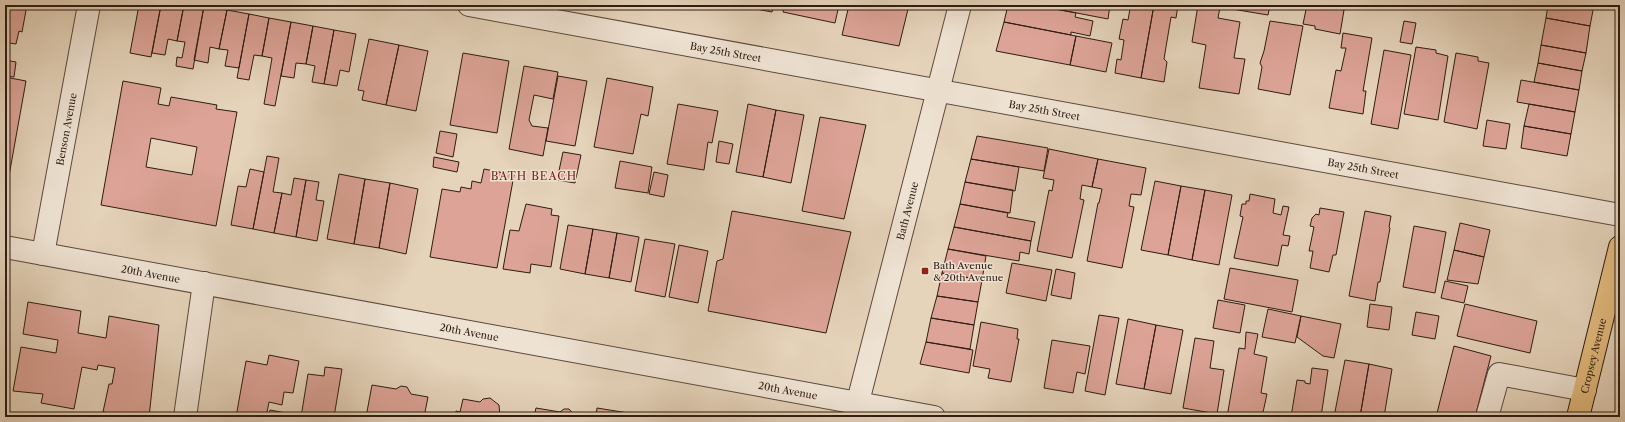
<svg xmlns="http://www.w3.org/2000/svg" width="1625" height="422" font-family="'Libre Caslon Text',serif">
  <rect width="100%" height="100%" fill="#e5d3ba"/>
  <filter id="stains"><feTurbulence type="fractalNoise" baseFrequency=".005" numOctaves="4"/><feColorMatrix values="0 0 0 0 .2 0 0 0 0 .09 0 0 0 0 .02 0 0 0 .5 -.17"/></filter>
  <radialGradient id="worn" r=".72"><stop offset=".6" stop-color="#630" stop-opacity="0"/><stop offset="1" stop-color="#630" stop-opacity=".3"/></radialGradient>
  <path fill="#dca396" stroke="#2e1c13" fill-rule="evenodd" d="M5,5H27L22,32L19,31L16,44L9,43L7,50H5Z
    M139,5H161L151,57L130,53Z
    M161,5H184L177,41L168,39L165,55L152,53Z
    M184,5L204,6L193,69L176,66L177,57L182,58L185,42L177,41Z
    M746,5H774L772,12L745,7Z
    M784,5H839L835,23L783,12Z
    M849,5H909L899,46L842,35Z
    M1008,5H1035L1076,13L1075,17L1093,21L1090,36L1071,32V35L1004,22Z
    M1035,5H1110L1108,19Z
    M1126,5H1154L1141,78L1115,73L1117,59L1121,60L1124,40L1119,39L1123,19L1128,20L1130,9L1126,8Z
    M1154,5H1178L1176,18L1171,17L1164,59L1167,62L1164,82L1141,78Z
    M1198,5H1270L1268,15L1220,7L1218,18L1240,22L1234,58L1245,59L1239,94L1199,88L1206,45L1192,42Z
    M1307,5H1319L1344,10L1340,34L1315,29V26L1303,24Z
    M1548,5H1594L1590,26L1546,18Z
    M204,6L227,10L219,49L210,47L208,63L194,60Z
    M227,10L249,14L239,68L225,66L228,50L219,49Z
    M249,14L269,18L262,56L254,55L249,80L237,78Z
    M269,18L291,22L275,106L264,104L272,58L262,56Z
    M1546,18L1590,26L1586,53L1541,45Z
    M1270,21L1303,26L1290,95L1258,89L1262,67L1260,63L1264,51Z
    M1404,21L1416,23L1412,44L1400,42Z
    M291,22L313,26L306,64L296,63L294,78L281,76Z
    M1004,22L1076,36L1070,65L996,51Z
    M313,26L334,30L324,84L312,82L315,66L306,64Z
    M334,30L356,34L349,72L340,70L337,86L324,84Z
    M1343,33L1372,38L1363,91H1366L1363,114L1329,108L1336,70L1341,71L1346,48H1341Z
    M1076,36L1112,43L1106,72L1070,65Z
    M369,39L399,45L386,105L362,100L364,91L358,90Z
    M399,45L428,51L416,111L386,105Z
    M1541,45L1586,53L1582,71L1538,63Z
    M1416,47L1436,50V53L1448,56L1438,120L1404,114Z
    M1384,50L1411,55L1398,129L1371,124Z
    M463,53L509,61L497,133L450,125Z
    M1456,53L1478,57V61L1489,63L1477,129L1444,122Z
    M5,60L16,62L14,77L5,76Z
    M1538,63L1582,71L1579,90L1534,82Z
    M524,66L558,72L553,99L534,95L529,120L532,126L548,128L543,156L509,149Z
    M558,76L587,81L575,146L546,141Z
    M5,77L26,81L7,187H5Z
    M607,78L653,87L648,116L641,114L633,154L594,147Z
    M1521,80L1579,90L1575,112L1517,102Z
    M123,81L161,88L158,104L169,106L171,97L217,105L216,109L237,112L216,226L101,205ZM151,138L197,147L192,175L146,167Z
    M678,104L718,111L712,143L708,142L704,170L667,164Z
    M748,104L776,110L763,177L736,172Z
    M1529,104L1575,112L1571,134L1524,126Z
    M776,110L804,115L791,183L763,177Z
    M820,117L866,125L844,219L802,211Z
    M1487,120L1510,124L1506,149L1483,146Z
    M1524,126L1571,134L1567,156L1521,148Z
    M440,131L457,134L453,157L436,153Z
    M977,136L1048,148L1044,171L971,159Z
    M719,141L733,144L729,164L716,162Z
    M1049,149L1098,159L1092,187L1082,185L1080,199L1084,200L1072,258L1037,251L1049,190L1052,191L1054,180L1043,178Z
    M563,152L581,155L575,183L557,180Z
    M267,156L279,158L273,192L282,193L274,233L253,229Z
    M434,157L459,162L457,172L433,167Z
    M971,159L1019,167L1015,191L965,182Z
    M1098,159L1146,168L1141,195L1131,194L1129,206L1134,207L1122,268L1087,261L1098,203H1099L1102,189L1092,187Z
    M620,161L652,167L648,193L615,188Z
    M250,169L264,172L253,229L231,225L238,186L246,187Z
    M484,169L514,175L497,268L430,257L442,189L460,192L461,187L471,189L472,181L481,183Z
    M654,172L668,175L664,197L649,194Z
    M339,174L365,179L354,244L327,239Z
    M294,178L306,180L296,237L274,233L282,193L291,195Z
    M365,179L390,183L379,248L354,244Z
    M306,180L319,182L316,200L324,201L317,241L296,237Z
    M1155,181L1181,186L1168,255L1141,250Z
    M965,182L1013,190L1010,213L960,204Z
    M390,183L418,189L406,254L379,248Z
    M1181,186L1205,190L1192,260L1168,255Z
    M1205,190L1232,195L1219,265L1192,260Z
    M1250,194L1275,199L1273,213L1281,215L1283,206L1289,207L1283,235L1290,236L1288,246L1282,245L1278,266L1234,258L1243,217L1240,216L1242,204H1246V201H1249Z
    M526,204L552,209L551,215L559,216L551,267L531,264L530,273L503,269L510,230L519,231Z
    M960,204L1008,213L1007,217L1035,222L1031,241L954,227Z
    M1320,208L1344,212L1336,255H1333L1329,272L1310,268L1313,251H1309L1314,227L1310,226L1312,218L1316,214L1319,215Z
    M732,211L851,232L826,333L708,311L717,261L723,259Z
    M1365,211L1391,216L1389,227L1390,228L1380,282H1378L1375,301L1349,296Z
    M1460,223L1490,230L1484,257L1454,250Z
    M568,225L593,229L585,274L560,269Z
    M1414,226L1446,232L1435,293L1403,287Z
    M954,227L1031,241L1029,254L1020,252L1019,261L948,249Z
    M593,229L617,233L609,278L585,274Z
    M617,233L639,237L631,282L609,278Z
    M645,239L675,244L665,297L635,291Z
    M679,245L708,251L698,303L669,297Z
    M948,249L986,256L982,280L942,273Z
    M1454,250L1484,257L1478,284L1447,280Z
    M1012,263L1052,270L1046,301L1006,293Z
    M1230,268L1298,280L1292,312L1224,299Z
    M1056,269L1075,273L1071,299L1051,295Z
    M942,273L982,280L978,302L937,296Z
    M1445,281L1468,286L1464,303L1441,298Z
    M937,296L978,302L974,325L931,318Z
    M1218,300L1245,305L1240,333L1213,328Z
    M28,302L81,311L78,333L106,338L109,316L159,325L149,417H133L103,412L109,384H112L115,368L98,365L97,370L82,367L74,409L41,403L43,394L13,391L21,347L56,353L58,340L23,334Z
    M1370,304L1392,307L1389,330L1367,327Z
    M1465,304L1537,321L1530,353L1457,336Z
    M1268,309L1301,316L1295,343L1262,337Z
    M1416,312L1439,316L1435,339L1412,335Z
    M1099,315L1119,318L1105,395L1085,391Z
    M1301,316L1341,324L1334,358L1323,356L1297,337Z
    M931,318L974,325L970,349L926,342Z
    M1128,319L1156,325L1144,389L1116,384Z
    M981,322L1018,329L1017,339H1019L1011,382L988,378L990,369L973,366Z
    M1156,325L1183,330L1171,394L1144,389Z
    M1246,332L1258,334L1254,354L1267,357L1261,393L1267,394L1262,417H1227L1239,348L1245,349Z
    M1195,338L1214,341L1210,368L1224,370L1217,414L1183,408Z
    M1052,340L1090,346L1085,374L1077,372L1073,393L1044,388Z
    M926,342L973,350L969,373L920,364Z
    M1454,346L1491,356L1475,417H1436Z
    M269,355L299,361L293,393L284,392L282,405L269,402L266,417L252,415V417H236L246,361L267,365Z
    M1345,360L1369,364L1360,417H1334Z
    M1369,364L1392,369L1384,417H1360Z
    M325,367L342,369L334,417H301L308,374L324,376Z
    M1312,368L1328,370L1321,417H1291L1297,380L1305,381V383L1310,384Z
    M372,385L396,389L401,386L407,387L411,394L428,397L424,417H366Z
    M490,398L499,405L500,417H455L456,411L460,412L463,399L480,402L483,399Z
    M536,408L560,412L564,409H569L576,417H534Z
    M597,408L641,415V417H596Z
    M270,410L297,415L296,417H268Z"/>
  <g fill="none" stroke-linecap="round" stroke-linejoin="round">
    <defs>
      <g id="minor">
        <path id="s1" d="M469,5L1620,215"/>
        <path id="s2" d="M5,247L934,417"/>
        <path id="s3" d="M43,254L89,5"/>
        <path d="M185,417L204,283"/>
        <path id="s4" d="M854,417L960,5"/>
        <path d="M1487,417L1499,374L1585,390"/>
      </g>
      <g id="major">
        <path id="s5" d="M1578,417L1620,247"/>
      </g>
    </defs>
    <use href="#minor" stroke="#5c4a3d" stroke-width="24"/>
    <use href="#major" stroke="#2e1c13" stroke-width="24"/>
    <use href="#minor" stroke="#eee2d2" stroke-width="22"/>
    <use href="#major" stroke="#e2ba7d" stroke-width="22"/>
  </g>
  <rect fill="#8f2418" stroke="#eee2d2" stroke-width="1.5" x="921" y="267" width="8" height="8" rx="2"/>
  <g text-anchor="middle" stroke-width="3" stroke-linejoin="round" paint-order="stroke">
    <g font-size="10" fill="#2e1c13" stroke="#eee2d2">
      <text dy="4" stroke="none"><textPath href="#s1" startOffset="261">Bay 25th Street</textPath></text>
      <text dy="4" stroke="none"><textPath href="#s1" startOffset="585">Bay 25th Street</textPath></text>
      <text dy="4" stroke="none"><textPath href="#s3" startOffset="127">Benson Avenue</textPath></text>
      <text dy="4" stroke="none"><textPath href="#s1" startOffset="909">Bay 25th Street</textPath></text>
      <text dy="4" stroke="none"><textPath href="#s4" startOffset="213">Bath Avenue</textPath></text>
      <text dy="4" stroke="none"><textPath href="#s2" startOffset="148">20th Avenue</textPath></text>
      <text dy="4" stroke="none"><textPath href="#s2" startOffset="472">20th Avenue</textPath></text>
      <text dy="4" stroke="none"><textPath href="#s5" startOffset="63">Cropsey Avenue</textPath></text>
      <text dy="4" stroke="none"><textPath href="#s2" startOffset="796">20th Avenue</textPath></text>
    </g>
    <g font-size="10" fill="#2e1c13" stroke="#eee2d2" text-anchor="start">
      <text x="933" y="269">Bath Avenue<tspan x="933" dy="12">&amp; 20th Avenue</tspan></text>
    </g>
    <g font-size="11" letter-spacing="1" fill="#7a1f14" stroke="#eee2d2">
      <text x="534" y="180">BATH BEACH</text>
    </g>
  </g>
  <rect width="1625" height="422" fill="none" stroke="#e5d3ba" stroke-width="20"/>
  <rect x="6" y="6" width="1613" height="410" fill="none" stroke="#2e1c13" stroke-width="2"/>
  <rect x="10" y="10" width="1605" height="402" fill="none" stroke="#2e1c13"/>
  <rect width="100%" height="100%" filter="url(#stains)"/>
  <rect width="100%" height="100%" fill="url(#worn)"/>
</svg>
